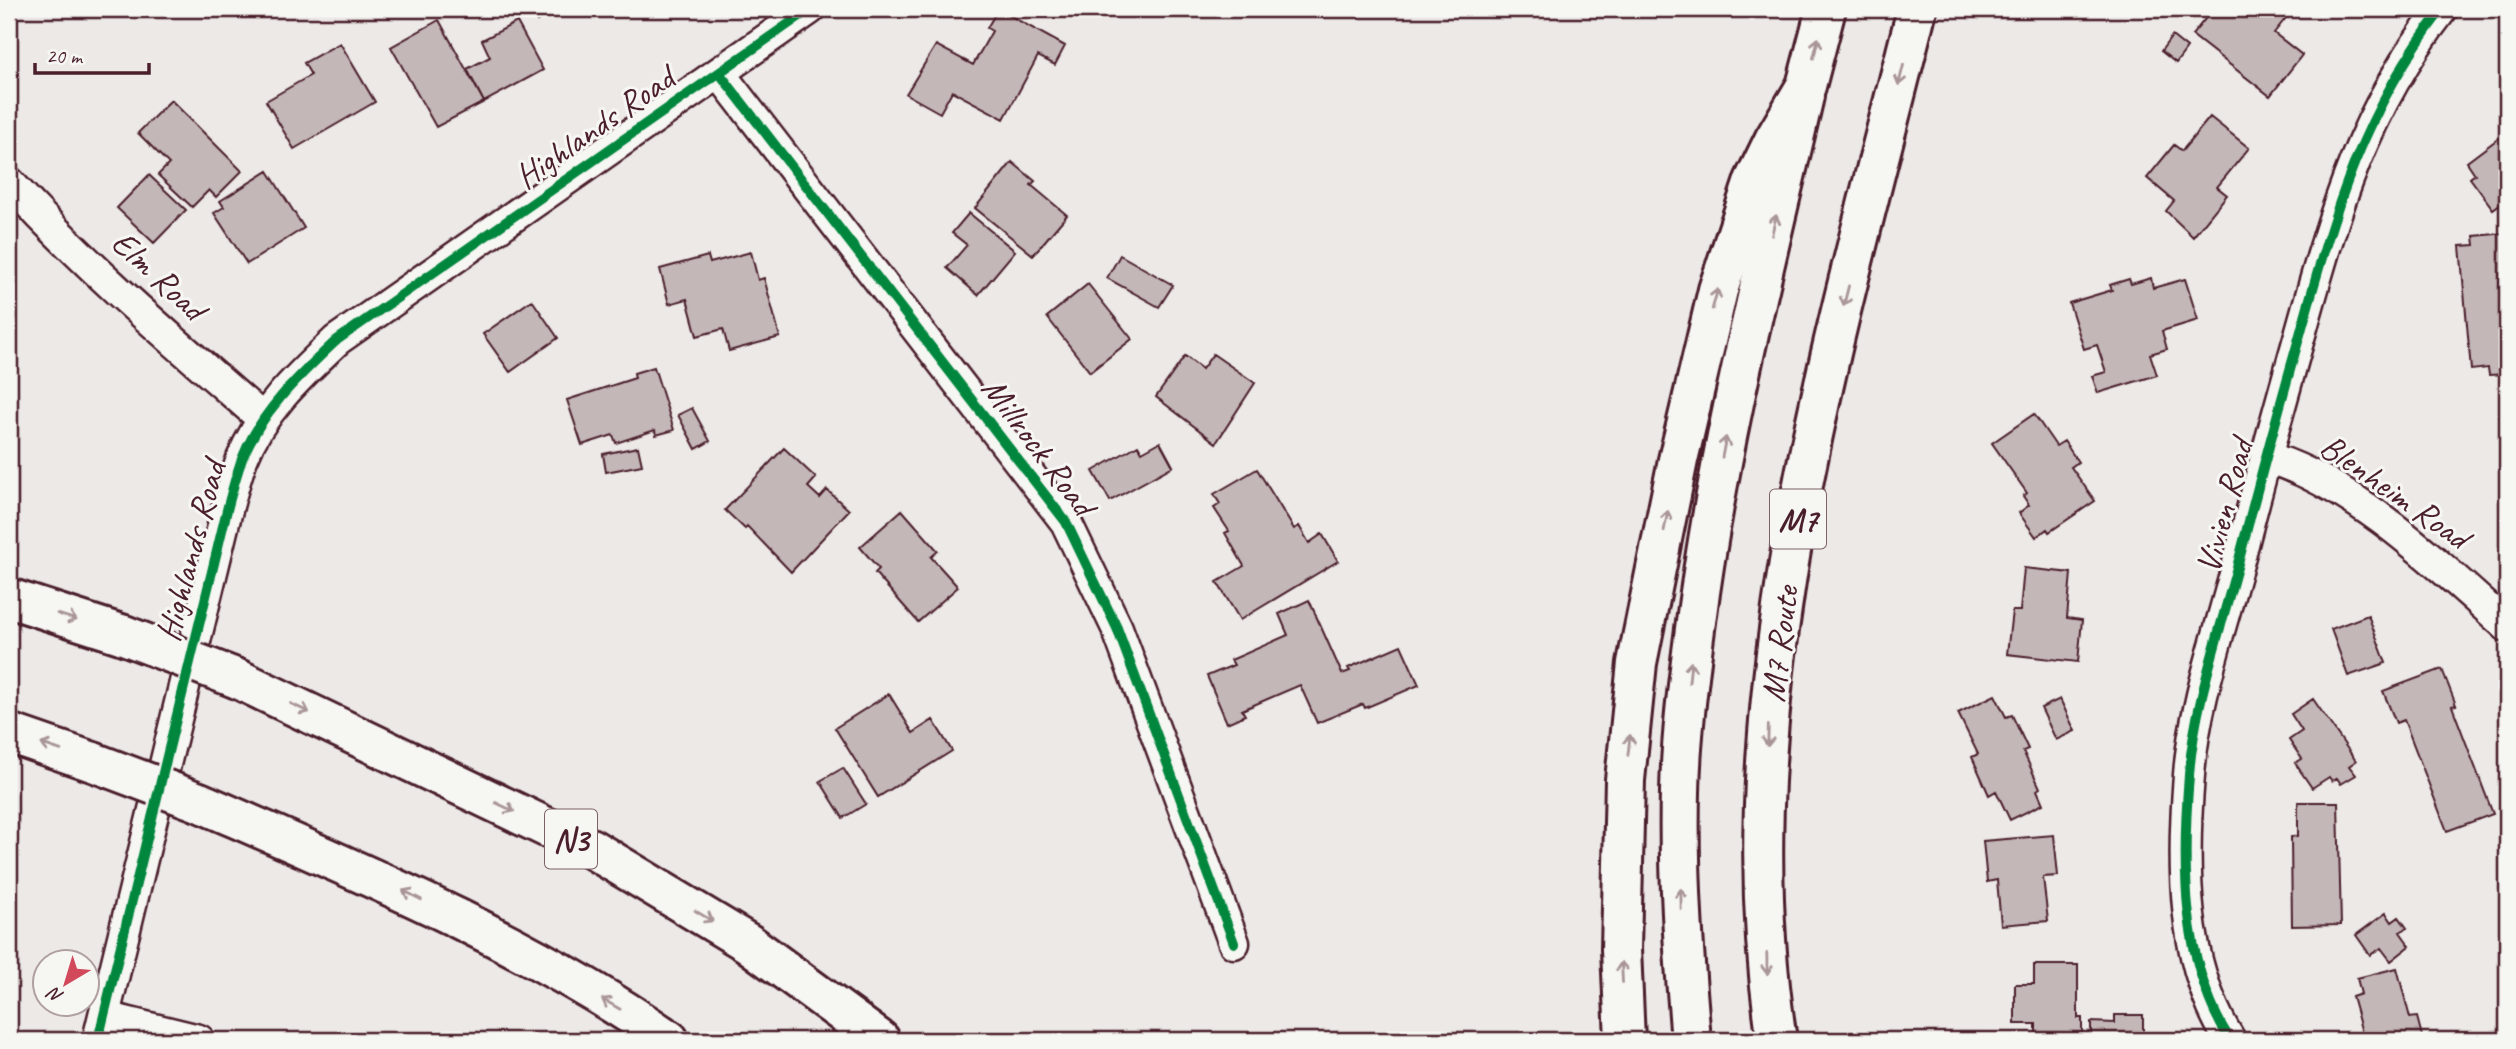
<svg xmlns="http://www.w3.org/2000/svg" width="2516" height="1049" font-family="Caveat,sans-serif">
  <rect width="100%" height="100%" fill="#ece9e6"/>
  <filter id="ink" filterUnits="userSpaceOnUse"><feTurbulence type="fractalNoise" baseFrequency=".0143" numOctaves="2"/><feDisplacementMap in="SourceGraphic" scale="14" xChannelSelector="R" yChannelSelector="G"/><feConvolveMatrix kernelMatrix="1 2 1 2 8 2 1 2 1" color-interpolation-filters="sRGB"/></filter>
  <g filter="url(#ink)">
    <path fill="#c4b7b7" stroke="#4a1f2b" stroke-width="2" d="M530,9H558L537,21Z
      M998,9L1065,46L1055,65L1038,56L1004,119L952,91L940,113L906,94L936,45L973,65L992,31L987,28Z
      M2213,9H2293L2274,33L2302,55L2270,96L2192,35Z
      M439,20L484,102L436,127L391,47Z
      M517,22L543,70L484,102L467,69L490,57L482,40Z
      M2172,36L2187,48L2176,63L2161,51Z
      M340,43L375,102L294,149L266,101L311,75L304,63Z
      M171,100L242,171L216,197L209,190L192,207L158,175L169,164L138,133Z
      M2210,117L2249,148L2217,187L2227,195L2193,237L2166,211L2174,201L2147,178L2174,145L2182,151Z
      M2507,132V199L2493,209L2470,178L2475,174L2467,162Z
      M1012,162L1035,181L1031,185L1067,215L1033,255L975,208Z
      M268,171L304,228L247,264L214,213L224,207L220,201Z
      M149,175L186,210L154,243L117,208Z
      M969,213L1015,251L978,295L947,268L967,245L952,233Z
      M2507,233V374L2489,375L2488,368L2471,370L2460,246L2475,245L2474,236Z
      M751,252L758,280L764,278L780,337L729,351L723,329L697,336L687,299L669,304L660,269L708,256L710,263Z
      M1120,255L1173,285L1159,307L1107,278Z
      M2151,278L2153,288L2185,279L2198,320L2162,331L2167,349L2150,354L2157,375L2098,393L2092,376L2106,372L2097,345L2084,349L2069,303L2112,290L2110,285L2129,279L2131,284Z
      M1088,284L1132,339L1090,372L1047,317Z
      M532,300L558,338L510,372L483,334Z
      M1213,354L1255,383L1216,443L1156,397L1185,356L1202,369Z
      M654,367L674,430L656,435L655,430L616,443L613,435L582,445L567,400L635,378L634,373Z
      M692,408L710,441L696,449L678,415Z
      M2507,412V434L2499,416Z
      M2034,414L2056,446L2064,441L2078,462L2071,467L2095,501L2049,532L2047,529L2036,537L2019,513L2029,505L2023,496L2027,493L1992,443Z
      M1160,442L1173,466L1110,501L1093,471L1138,445L1142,452Z
      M638,447L642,465L606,472L603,454Z
      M784,448L816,478L808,487L820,498L827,490L849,510L791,572L747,526L745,529L725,510Z
      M1257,469L1294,529L1299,526L1309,543L1322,534L1338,561L1240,620L1217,582L1244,566L1225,533L1229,531L1214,508L1220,504L1214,494Z
      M902,510L938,551L931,557L958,587L918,622L875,573L879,569L860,547Z
      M2024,568L2071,573L2067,618L2082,620L2078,662L2007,654L2012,611H2020Z
      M1309,600L1342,674L1350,671L1348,668L1401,645L1419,685L1365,708L1363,704L1317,723L1300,685L1242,710L1245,715L1227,723L1207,676L1234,665L1231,660L1288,635L1279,614Z
      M2368,615L2386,663L2348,676L2331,629Z
      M2442,669L2456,705L2452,706L2493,814L2447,831L2404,720L2396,723L2383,691Z
      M889,694L913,733L933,720L952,751L878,797L835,728Z
      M1995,695L2006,717L2012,715L2028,749L2023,751L2040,788L2037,790L2043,804L2010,820L1996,791L1989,795L1972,757L1978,754L1958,713Z
      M2060,699L2075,731L2056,740L2041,708Z
      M2313,699L2356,761L2349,766L2356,775L2341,784L2337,778L2332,781L2329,777L2312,788L2295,763L2302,759L2289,740L2302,731L2291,714Z
      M843,768L866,804L843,818L820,781Z
      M2298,802H2338L2341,925L2292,926L2291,837L2298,836Z
      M2054,835L2058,876L2043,877L2048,921L2001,925L1997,880L1987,882L1983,841Z
      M2386,913L2392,922L2399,917L2407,928L2400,932L2410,946L2391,961L2381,948L2370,955L2356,935Z
      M2034,965H2078V1018H2082V1040H2036V1024H2015V984H2034Z
      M2397,968L2410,1018L2417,1017L2423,1040H2373L2371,1033L2363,1036L2352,997L2361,994L2357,978Z
      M2115,1015H2143V1040H2091V1022L2115,1023Z"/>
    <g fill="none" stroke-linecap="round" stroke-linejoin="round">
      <defs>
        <path id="minor" d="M720,74L1066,522L1117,628L1234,943
          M9,182C87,268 176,343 263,419
          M2266,457C2354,483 2439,565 2507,626
          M105,1017L199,1040
          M98,1040L225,518C230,498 235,478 242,459C261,411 300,375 337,340L810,9
          M2230,1040C2181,962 2182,864 2189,775C2194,703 2223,623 2241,552C2260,478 2280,405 2301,331C2335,209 2363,111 2442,9"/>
        <path id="trunk" d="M1691,1040C1684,958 1678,875 1680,792C1681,738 1688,683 1695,629C1718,449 1763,273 1804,96"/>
        <path id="motorway" d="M9,598L124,635
          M238,679L592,849L748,943L880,1040
          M9,733L93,762
          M199,802C360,872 524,940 669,1040
          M1625,1040L1621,949L1625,780L1637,663L1678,460L1718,290L1754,181L1774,140L1806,86L1826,9
          M1777,1040C1724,697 1835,339 1917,9"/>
      </defs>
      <use href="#minor" stroke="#4a1f2b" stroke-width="35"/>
      <use href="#trunk" stroke="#4a1f2b" stroke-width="44"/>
      <use href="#motorway" stroke="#4a1f2b" stroke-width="44"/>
      <use href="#minor" stroke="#f6f6f2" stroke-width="30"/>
      <use href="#trunk" stroke="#f6f6f2" stroke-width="38"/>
      <use href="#motorway" stroke="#f6f6f2" stroke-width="38"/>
      <defs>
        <path id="motorway-bridge" d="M124,635L238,679
          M93,762L199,802"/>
      </defs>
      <use href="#motorway-bridge" stroke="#4a1f2b" stroke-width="44" stroke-linecap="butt"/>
      <use href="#motorway-bridge" stroke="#f6f6f2" stroke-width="38"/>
      <defs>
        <path id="cycleway" d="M720,74L1066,522L1117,628L1234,943
          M98,1040L225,518C230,498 235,478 242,459C261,411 300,375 337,340L810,9
          M2230,1040C2181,962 2182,864 2189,775C2194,703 2223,623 2241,552C2260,478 2280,405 2301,331C2335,209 2363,111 2442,9"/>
      </defs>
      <use href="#cycleway" stroke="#f6f6f2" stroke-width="15"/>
      <use href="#cycleway" stroke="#00873e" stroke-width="10"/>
    </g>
    <defs><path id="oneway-shaft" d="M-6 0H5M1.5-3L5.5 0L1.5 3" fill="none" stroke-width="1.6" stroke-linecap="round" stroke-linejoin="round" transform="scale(1.75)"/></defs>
    <g stroke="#a99598">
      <use href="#oneway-shaft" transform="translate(1816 48) rotate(-76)"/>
      <use href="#oneway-shaft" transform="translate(1901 75) rotate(104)"/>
      <use href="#oneway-shaft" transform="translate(1774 225) rotate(-77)"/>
      <use href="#oneway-shaft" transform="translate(1846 296) rotate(104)"/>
      <use href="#oneway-shaft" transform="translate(1715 299) rotate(-75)"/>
      <use href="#oneway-shaft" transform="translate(1724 447) rotate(-79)"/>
      <use href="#oneway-shaft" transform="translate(1666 521) rotate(-79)"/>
      <use href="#oneway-shaft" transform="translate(67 617) rotate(18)"/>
      <use href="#oneway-shaft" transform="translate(1690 672) rotate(-84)"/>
      <use href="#oneway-shaft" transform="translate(300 708) rotate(26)"/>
      <use href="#oneway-shaft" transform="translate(1768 736) rotate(92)"/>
      <use href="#oneway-shaft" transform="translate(1629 745) rotate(-84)"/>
      <use href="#oneway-shaft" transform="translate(51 747) rotate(-161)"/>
      <use href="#oneway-shaft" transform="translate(505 807) rotate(26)"/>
      <use href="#oneway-shaft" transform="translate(412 895) rotate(-153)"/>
      <use href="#oneway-shaft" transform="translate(1681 899) rotate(-91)"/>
      <use href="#oneway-shaft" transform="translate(704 916) rotate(31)"/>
      <use href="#oneway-shaft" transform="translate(1767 964) rotate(89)"/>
      <use href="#oneway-shaft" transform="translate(1622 972) rotate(-93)"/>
      <use href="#oneway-shaft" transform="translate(611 1004) rotate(-150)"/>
    </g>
  </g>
  <g text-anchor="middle" stroke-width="6" stroke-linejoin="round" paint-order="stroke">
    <g fill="#f6f6f2" stroke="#7e6067" stroke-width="2">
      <rect x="1770" y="489.5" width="56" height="59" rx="5"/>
      <rect x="545" y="809.5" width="52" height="59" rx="5"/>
    </g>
    <g font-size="33" font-weight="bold" fill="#4a1f2b">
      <text x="1798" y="531">M7</text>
      <text x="571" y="851">N3</text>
    </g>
    <g font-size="35" fill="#4a1f2b" stroke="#f6f6f2">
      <text transform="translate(594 127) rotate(-35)" y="12">Highlands Road</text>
      <text transform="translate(159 275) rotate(43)" y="12">Elm Road</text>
      <text transform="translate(1039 446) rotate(53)" y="12">Millrock Road</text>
      <text transform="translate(2395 491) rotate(35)" y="12">Blenheim Road</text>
      <text transform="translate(2224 506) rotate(-75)" y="12">Vivien Road</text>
      <text transform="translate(190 551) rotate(-75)" y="12">Highlands Road</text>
      <text transform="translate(1779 644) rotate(-83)" y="12">M7 Route</text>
    </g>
  </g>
  <rect width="2516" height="1049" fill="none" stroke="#f6f6f2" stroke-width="35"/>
  <rect x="18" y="18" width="2481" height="1014" fill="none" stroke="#4a1f2b" stroke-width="2.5" filter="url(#ink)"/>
  <g transform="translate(66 983) rotate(218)"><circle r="33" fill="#f6f6f2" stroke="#b1a0a2" stroke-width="2"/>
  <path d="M0-5L12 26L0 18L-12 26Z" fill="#d1495b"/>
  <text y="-10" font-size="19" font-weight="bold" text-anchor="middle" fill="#4a1f2b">N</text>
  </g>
  <path d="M35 63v10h114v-10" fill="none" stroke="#4a1f2b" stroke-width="3.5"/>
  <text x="46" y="63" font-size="21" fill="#4a1f2b" stroke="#f6f6f2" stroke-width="5" paint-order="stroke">20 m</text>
</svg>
